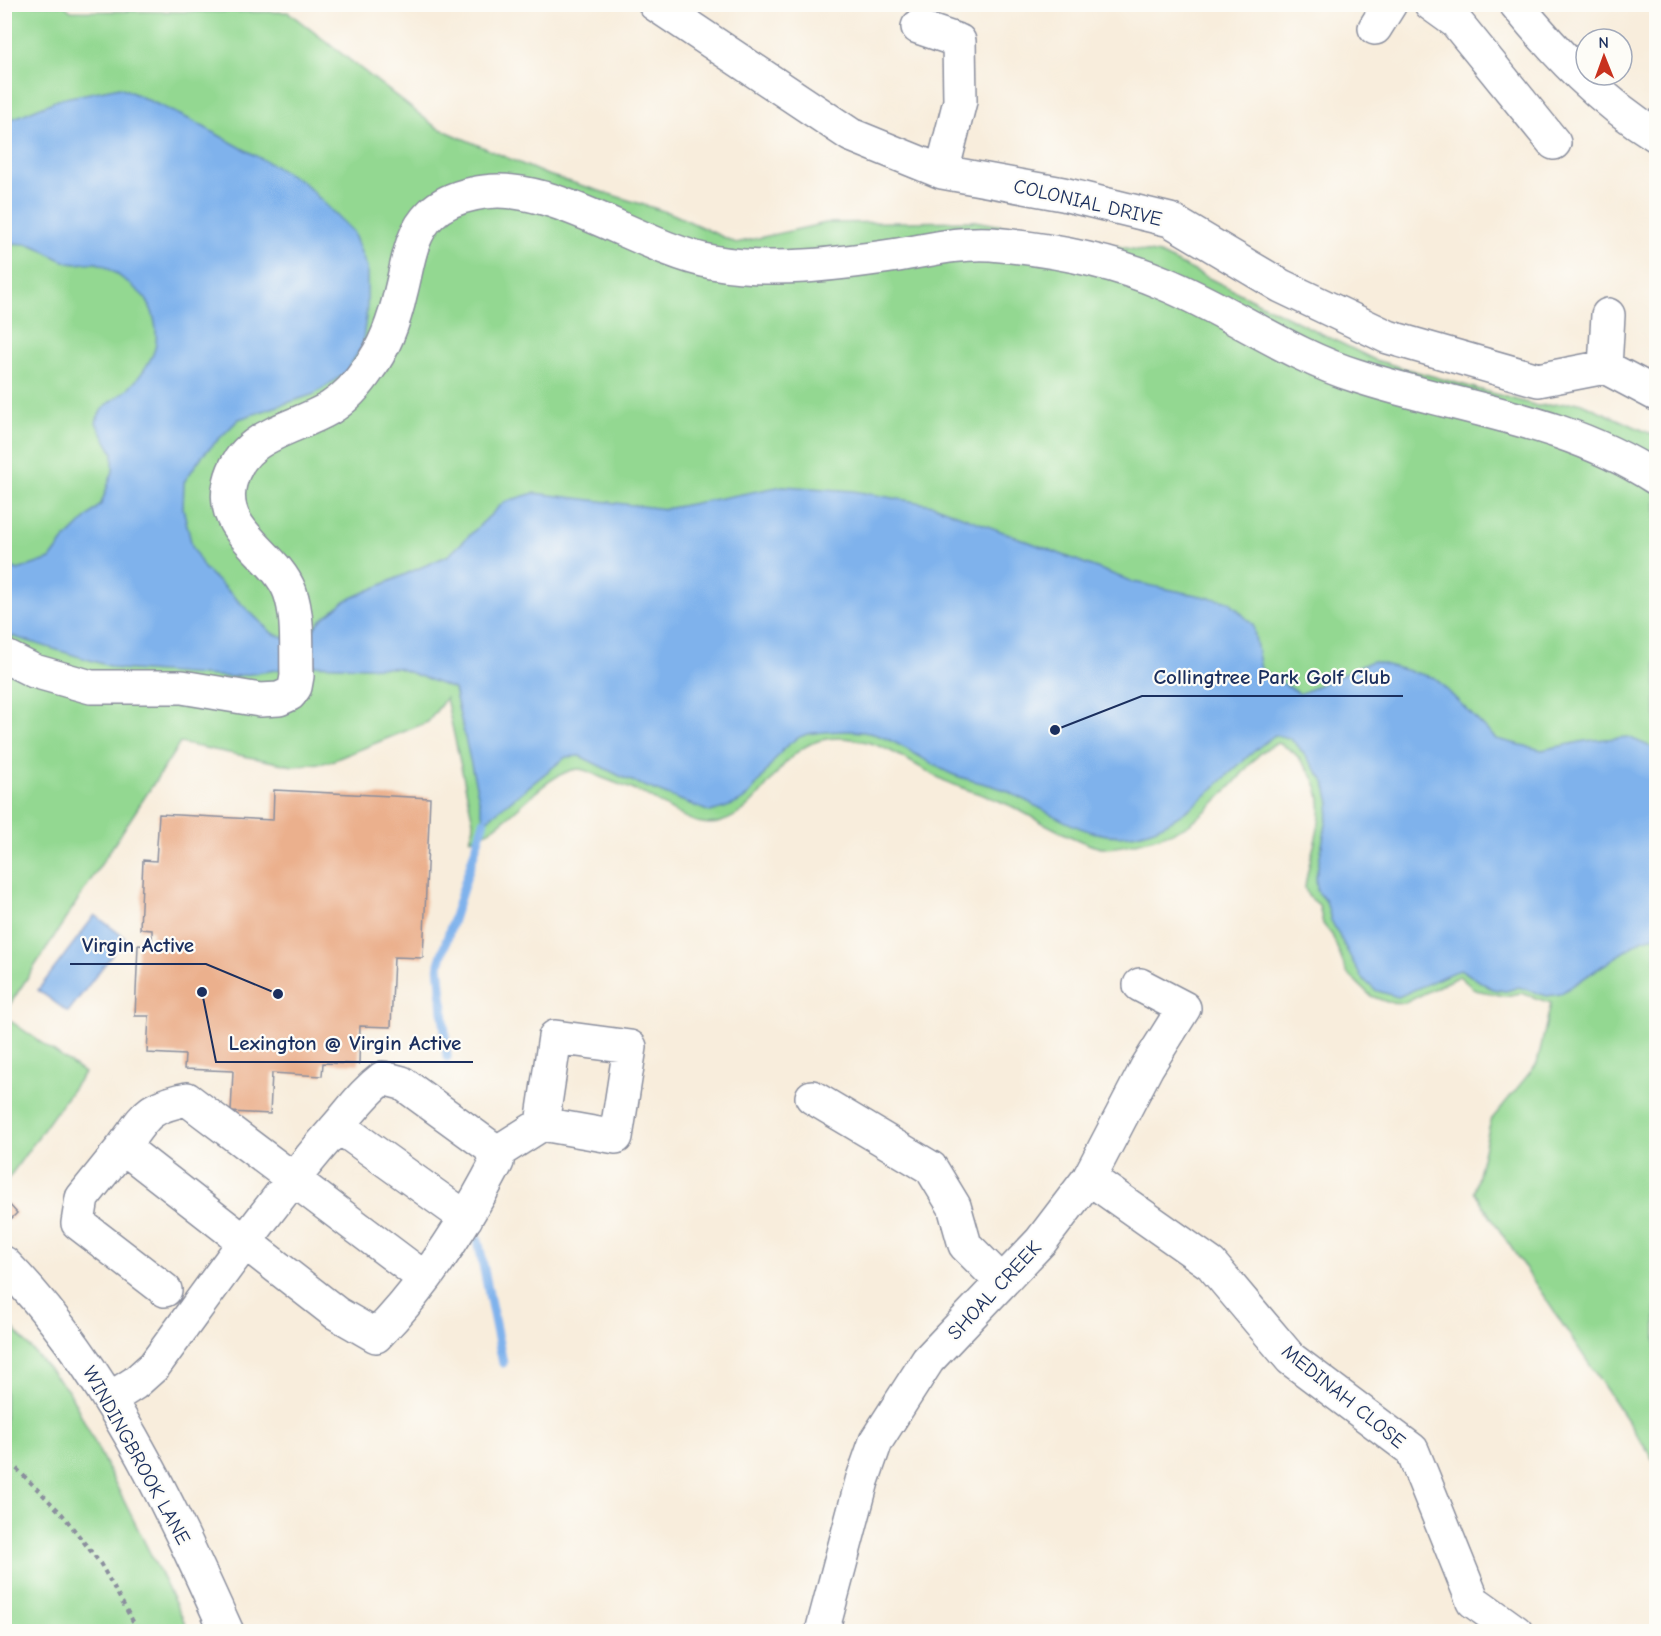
<svg xmlns="http://www.w3.org/2000/svg" width="1661" height="1636" font-family="'Comic Neue',sans-serif">
  <rect width="100%" height="100%" fill="#fdfcf7"/>
  <filter id="ink" filterUnits="userSpaceOnUse"><feTurbulence type="fractalNoise" baseFrequency=".0167" numOctaves="2"/><feDisplacementMap in="SourceGraphic" scale="12" xChannelSelector="R" yChannelSelector="G"/><feConvolveMatrix kernelMatrix="1 2 1 2 8 2 1 2 1" color-interpolation-filters="sRGB"/></filter>
  <filter id="wash" filterUnits="userSpaceOnUse"><feTurbulence type="fractalNoise" baseFrequency=".008" numOctaves="4" result="noise"/><feDisplacementMap in="SourceGraphic" scale="24" xChannelSelector="R" yChannelSelector="G"/><feGaussianBlur stdDeviation="1.35" result="paint"/><feColorMatrix in="noise" values="0 0 0 0 0 0 0 0 0 0 0 0 0 0 0 0 0 1.4 0 .05"/><feComposite in="paint" operator="in"/></filter>
  <g filter="url(#wash)">
    <rect width="100%" height="100%" fill="#f8eddc"/>
    <path fill="#93d891" stroke="#578478" stroke-width="1.5" d="M5,5H64L71,11L288,12L436,127L545,174L673,214L736,243L826,223L975,221L1160,254L1375,360L1538,406L1579,402L1656,436V1464L1474,1192L1491,1120L1537,1064L1551,1003L1521,993L1505,996L1475,990L1459,976L1405,1003L1387,1002L1371,996L1347,973L1332,935L1323,924L1319,905L1308,896L1305,888C1309,845 1337,806 1306,767C1298,756 1292,749 1278,743C1259,749 1247,769 1234,783C1221,797 1204,814 1189,824C1172,835 1123,848 1103,848C1087,847 1033,818 1017,809C995,797 970,792 947,782C918,768 891,746 858,740C778,724 777,805 721,822C695,831 666,805 644,794C630,788 615,783 600,777C594,774 585,769 578,769C541,773 507,831 470,839L474,826L446,698L428,722L329,762L293,766L180,743L5,1012Z
      M5,1017L84,1073L5,1183Z
      M5,1319L70,1393L189,1631H5Z"/>
    <path fill="#7fb2ec" stroke="#4d70a5" stroke-width="1.5" d="M120,87L193,121L303,182L353,232L367,268V309L362,347L344,374L314,394L239,419L202,456L184,482L183,508L192,546L204,568L272,633L286,638L310,633L321,620L345,601L449,555L504,502L534,493L665,509L783,486L853,491L933,505L1133,582L1230,602L1253,625L1261,670L1300,694L1372,661L1435,678L1496,739L1542,750L1585,741L1628,737L1656,749V936L1643,939L1560,994L1547,996L1519,987L1506,991L1492,989L1460,969L1398,997L1375,990L1361,977L1331,920L1326,901L1317,891L1316,877L1330,803L1325,782L1298,746L1289,738L1275,735C1232,764 1203,809 1154,829C1095,852 1053,811 1002,789C987,783 969,781 954,775C928,764 904,744 877,735C858,729 834,731 814,733C781,736 768,776 747,796C738,805 721,809 710,812L622,777L580,756L566,757L484,822L454,689L398,668L308,665L231,677L119,669L5,634V564L18,570L50,559L64,540L101,504L113,471V453L96,423C100,404 116,400 129,388C138,379 148,365 153,354C160,339 155,314 147,301C143,293 110,268 100,264C90,260 78,266 69,263C38,252 43,241 5,244V122L60,99Z
      M95,915L125,938L68,1012L38,990Z"/>
    <g fill="none" stroke-linecap="round" stroke-linejoin="round">
      <path stroke="#7fb2ec" stroke-width="9" d="M447,1057L439,964L484,822
        M478,1240L503,1363"/>
    </g>
    <g id="blocks">
      <path fill="#ebb08d" d="M274,790L430,798L423,958L394,957L391,1027L360,1026L359,1064L323,1063L322,1076L272,1073L270,1114L231,1112L233,1071L184,1069L185,1055L147,1053L149,1016H135L138,945L152,946V930L140,929L143,860L156,861L159,814L273,820Z
        M8,1203L17,1213L10,1220L4,1215V1206Z"/>
    </g>
  </g>
  <g filter="url(#ink)">
    <use href="#blocks" fill-opacity="0" stroke="#8a8e9d" stroke-width="1.5"/>
    <g fill="none" stroke-linecap="round" stroke-linejoin="round">
      <defs>
        <path id="minor" d="M655,4L851,135L942,172L1063,194L1170,220L1281,286L1388,337L1538,380L1605,367L1608,315
          M1431,4L1456,22L1554,143
          M1516,4C1557,55 1601,101 1656,135
          M918,27L959,41L960,101L942,172
          M1375,28L1390,4
          M1605,367L1656,394
          M4,656L34,671L91,687H182L260,700L279,699L290,694L295,687L297,676C296,650 299,617 290,592C275,552 218,533 230,483C241,434 293,430 330,408C346,398 359,383 369,368C386,346 395,318 401,291C408,264 410,234 431,214C442,203 458,197 473,194C545,175 638,248 712,262C772,273 838,264 898,255C929,250 959,242 991,244C1049,249 1109,260 1163,283C1229,310 1289,355 1357,376C1459,409 1563,418 1656,478
          M812,1097L931,1168L954,1206L965,1245L1002,1282
          M338,1126L466,1218
          M123,1147L82,1198L78,1223L165,1290
          M493,1155L542,1124L616,1137L630,1047L555,1037L542,1124
          M1089,1178L1211,1264L1291,1359L1412,1450L1473,1601L1516,1632
          M4,1263C106,1367 168,1501 227,1632
          M110,1399L135,1383L154,1366C213,1286 270,1203 336,1128C352,1110 363,1093 383,1078L402,1083L490,1147L497,1162C465,1224 425,1286 376,1336L336,1313L123,1147C147,1114 146,1108 187,1099L424,1278
          M822,1632L862,1481L876,1441L928,1360L1041,1241L1089,1178L1147,1067L1184,1008L1140,985"/>
      </defs>
      <use href="#minor" stroke="#8a8e9d" stroke-width="36"/>
      <path stroke="#8a8e9d" stroke-width="4" stroke-dasharray="4.5 4.5" stroke-linecap="butt" d="M4,1456L62,1514L100,1563L139,1632"/>
      <use href="#minor" stroke="#fff" stroke-width="33"/>
    </g>
  </g>
  <g text-anchor="middle" stroke-width="4.5" stroke-linejoin="round" paint-order="stroke">
    <g font-size="20" fill="#1b2f5e" stroke="#fdfcf7">
      <text transform="translate(1088 202) rotate(13)" y="7">COLONIAL DRIVE</text>
      <text transform="translate(994 1290) rotate(-47)" y="7">SHOAL CREEK</text>
      <text transform="translate(1344 1396) rotate(39)" y="7">MEDINAH CLOSE</text>
      <text transform="translate(137 1455) rotate(61)" y="7">WINDINGBROOK LANE</text>
    </g>
  </g>
  <path fill="none" stroke="#1b2f5e" stroke-width="2" d="M1055 730L1142 696H1403M278 994L206 964H70M202 992L216 1062H473"/>
  <g fill="#1b2f5e" stroke="#fdfcf7" stroke-width="2">
    <circle cx="1055" cy="730" r="6"/>
    <circle cx="278" cy="994" r="6"/>
    <circle cx="202" cy="992" r="6"/>
  </g>
  <g font-size="21" text-anchor="middle" font-weight="bold" fill="#1b2f5e" stroke="#fdfcf7" stroke-width="4.5" stroke-linejoin="round" paint-order="stroke">
    <text x="1272" y="684">Collingtree Park Golf Club</text>
    <text x="138" y="952">Virgin Active</text>
    <text x="345" y="1050">Lexington @ Virgin Active</text>
  </g>
  <rect width="1661" height="1636" fill="none" stroke="#fdfcf7" stroke-width="24"/>
  <g transform="translate(1604 57) rotate(359)"><circle r="28" fill="#fdfcf7" stroke="#a3aaba" stroke-width="1.5"/>
  <path d="M0-4.5L10 22L0 15L-10 22Z" fill="#c8321e"/>
  <text y="-9" font-size="16" font-weight="bold" text-anchor="middle" fill="#1b2f5e">N</text>
  </g>
</svg>
